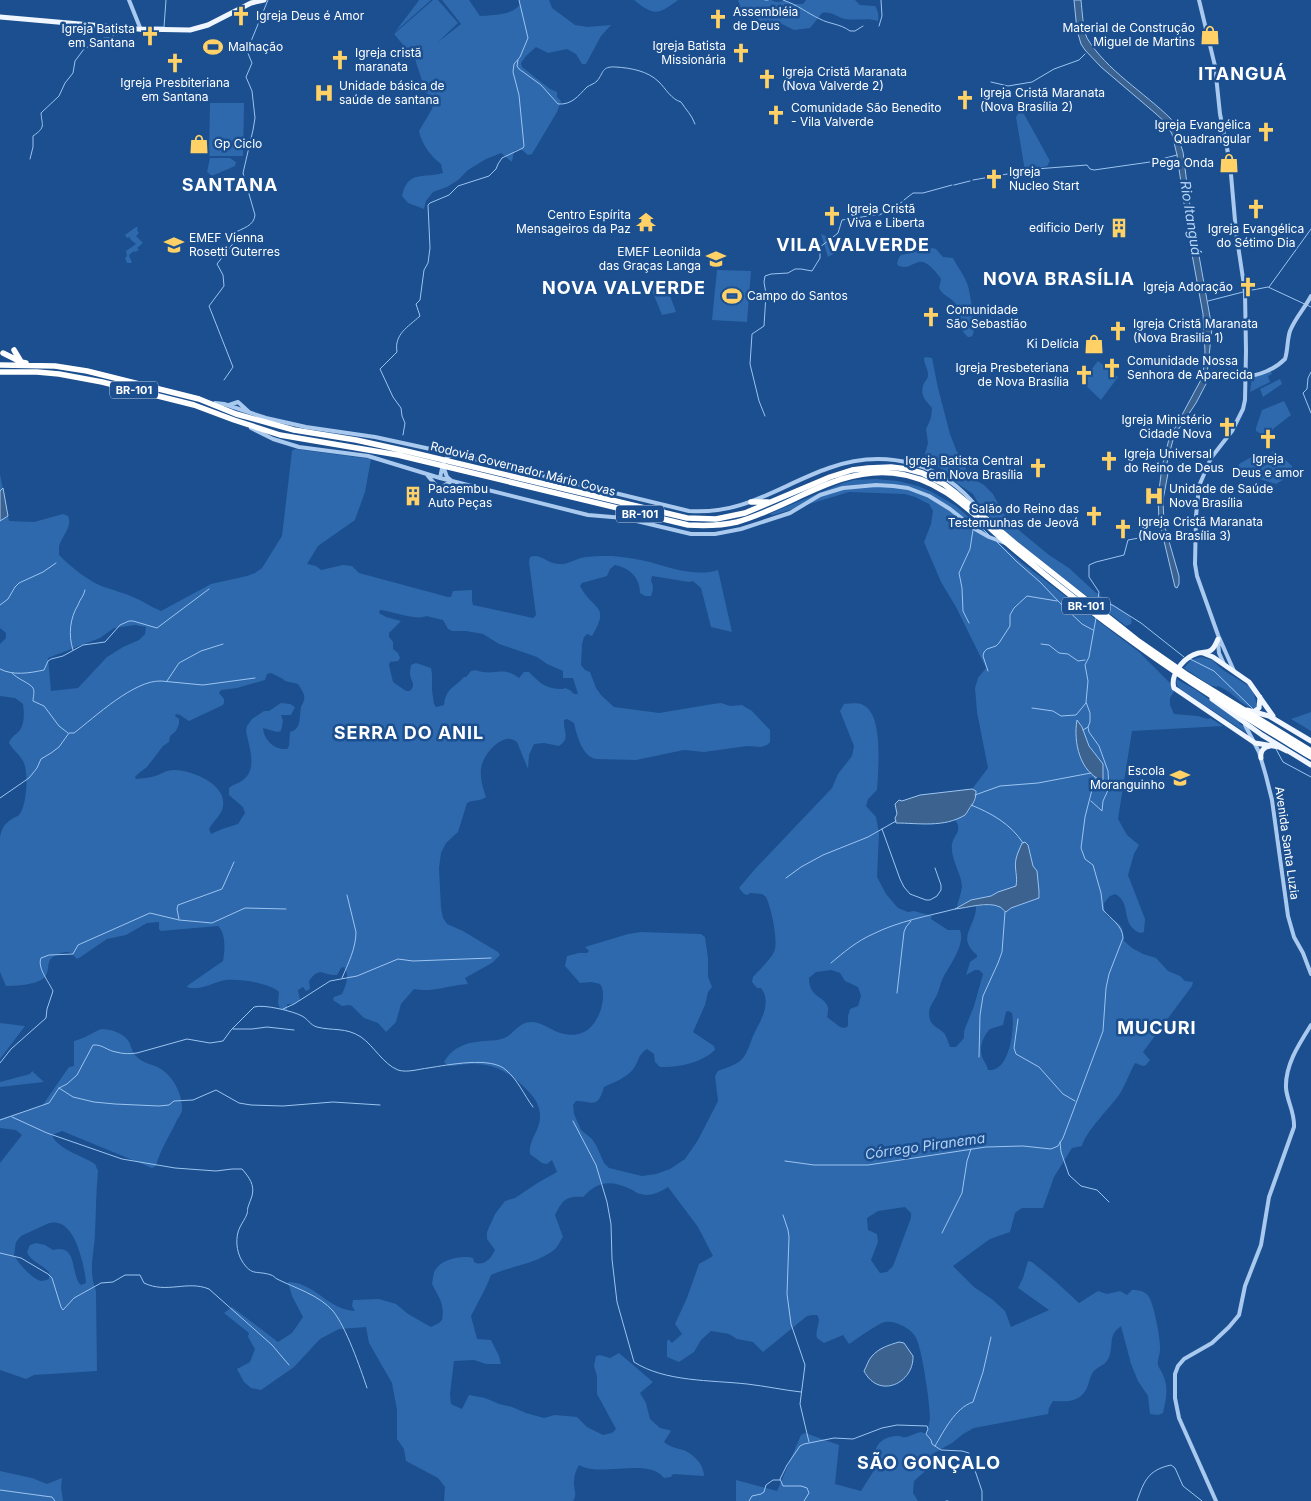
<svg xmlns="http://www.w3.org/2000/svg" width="1311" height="1501" font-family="Inter,sans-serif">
  <rect width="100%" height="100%" fill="#1b4f8f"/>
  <path fill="#2e69ad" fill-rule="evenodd" d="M419,0H431L395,32L417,3Z
    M433,0H438L458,23L437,43L461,24L442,0H469L480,16C492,15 514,15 520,4L519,0H549L552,8L575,25L588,27L611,25L601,36L586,64H582L576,54L567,49L548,53L536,47L526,56L521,63L522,67L550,89L557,92V97L561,101L557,112L532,154L528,155C522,151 522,147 514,151L512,162L501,153L486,159L468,170L458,180L447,187L433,192L426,201L424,209L408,203L402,196C408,169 424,179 443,173L441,164C431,157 421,143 419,131L432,109L434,99L432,96L426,93L415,59L394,34Z
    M634,0H678C658,15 654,16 634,0Z
    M738,0H771L776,2L787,1L794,4H803L806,0H855L860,5L875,6C878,10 879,16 878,21C868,17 856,21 845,19C836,17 831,11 822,13L810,28L794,30L780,23L761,24L753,13L746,12L741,9Z
    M210,103H244L243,156H209Z
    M1019,112L1024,114L1050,161L1047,166L1025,171L1016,117Z
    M210,158H230L236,162L235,166L212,176L207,172Z
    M136,227H138L137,230L139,233L136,236L143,243L137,248L139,250L135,252L134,251L129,255L130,258L132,262L131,263H127L125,258L127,256L126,251L136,244L130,239V237L127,238L125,235Z
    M821,234L840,242L835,253L828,257Z
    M933,248L936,249L943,257L953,258C958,268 965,276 968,286C970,293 977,332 972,336C971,337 969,337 968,337C964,334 958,325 958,320C958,313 960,311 956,304C951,297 943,296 939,288L941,279C937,273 927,260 919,262C910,264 910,269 899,266L897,264C898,261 898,258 900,256C902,254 928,249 933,248Z
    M717,270L751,271L747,322L712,320Z
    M666,285L676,312L662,315L651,288Z
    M926,357L932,358L938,388L950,434L957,452L968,472L974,479L984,485L993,494L1003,513L1021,532L1049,555L1069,568L1095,592L1130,616L1132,621L1131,624L1126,626L1019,544L982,510L973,494L952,480C947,466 931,469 925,454L928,443L926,429L931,418L932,408C927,401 920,397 923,386C924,381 928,380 928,375C928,369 924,364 924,358Z
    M1098,361L1118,377L1101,400L1082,382Z
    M1271,371L1272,374L1268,376L1270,382L1250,392L1252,377Z
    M1280,379L1282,384L1263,397L1260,389Z
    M1284,401L1291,415L1273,429L1268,438L1256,431V428L1262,410Z
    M295,449L371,459L365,492L355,520L318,546L307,564L316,566L321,570L343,565L352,566L359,573L448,597H451L453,591L472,590V601L473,605L533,618L536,615L529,562L530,557C541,553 547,564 559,564C566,565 574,560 581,558C590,556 602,556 612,556C625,557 637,559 650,562C670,568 697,577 718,570L732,632L711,627L701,588L693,581L689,582L652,576L651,581C654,586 653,591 651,596H645L640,593C640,578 630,568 615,565L610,569L607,576L582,583L580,586C593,611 611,604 592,636L587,634L584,637L582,644L581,665L585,670L590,672L596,688L601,695L614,707L659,713L713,704L721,703L730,706L742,705L752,711L770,730V742L767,745L761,747L747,746L704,752L684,750L636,760L596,759C582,756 577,736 574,723L567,719L564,720V722C564,732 570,739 559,746L544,743L534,744L529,755L528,769L517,742C514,740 510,738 506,739C494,742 482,758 481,769C480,779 483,788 486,797C479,802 474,799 467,803L458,832L446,843L441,853L439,868L441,908L443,918L447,924L463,931L498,952L500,955L492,963L465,978L468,984C451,985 430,993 414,989L401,1004L396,1022L386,1032L378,1023L364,1018L352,1006L349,1005L342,1006L333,1000L334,997L342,994C346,985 350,976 344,967L341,968L337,975C323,976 320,965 309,981L310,989L306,991L303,987L298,990L300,1000L295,1004H287V1011L280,1009L278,1003L279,992C270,983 234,977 221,981C211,984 198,991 187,987V986L223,961C225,951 226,933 218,926L161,931L159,929V922L147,923L126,935L107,939L79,958L77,959C75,957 73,955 71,953C66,950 53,955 50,960C47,966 49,974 44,978C36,985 15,986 6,986L0,972V837C2,828 4,824 12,819C13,818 18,816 19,815C27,806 29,771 23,761C19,754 13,750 9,743C11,736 16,735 20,730C25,723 24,712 23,704L15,698L0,696V644L6,638V633L0,628V521L8,516L2,489L0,491V474L9,521L34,522L63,514L68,516C73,526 62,536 59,546C59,547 59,554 59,555C72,568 89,582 107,588C116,591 124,593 133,597C143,601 151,607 161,611L211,584L247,576L255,573L262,568L282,536L292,451ZM380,610C392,611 416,621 426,616L443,620L448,629L452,631H466L483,634L499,644L537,657L547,664L563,671V678H573L578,694H574L570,690L565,688L563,689C546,689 541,684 529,672H524L519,678C505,667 498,674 483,672C478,671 476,669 471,671L466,677H464C454,688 446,688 444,705L436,707L434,704L432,690V674L431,668L416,663L411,665C411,665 410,672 410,673C410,681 417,684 410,691H406L393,682L389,665L390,662L398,661L400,658L398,653L393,649V642L389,637V633L401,621L386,617L379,613ZM135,625L146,627L145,634L139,640L123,647L107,657L78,688L51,691L48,658L100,638L114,628ZM271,673L283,679L285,681L298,684C300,688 303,691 304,695C305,700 303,703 301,707C299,717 302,729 290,732L289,746L287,749C274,750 264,740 263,728L277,732L281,731L283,721L281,715H291L295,707L290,704L281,703L269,711H264L252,719L247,726L246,731C249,747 258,769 243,780C238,784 233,784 229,788V795L243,807L245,813L238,824L222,829L211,834L209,829C213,821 222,815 223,806C227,784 191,770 174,770C166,770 162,774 155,776C149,778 142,778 136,779L135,777L139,773L147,767L163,746L169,742L170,736L176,731L179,724V719L175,716L176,714L180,715L189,721L223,705L224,703V699L219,693L221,690L237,688L265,680L267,674Z
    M1272,451L1278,453L1292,466L1291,475L1276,484L1237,472L1239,464L1253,456L1257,459L1259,464L1269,462Z
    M876,479L898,481L918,486L932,492L956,506L1022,563L1139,652L1172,685C1176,692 1173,692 1170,698V705L1174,714L1198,716L1208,719L1210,718L1223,726L1132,731L1118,819L1127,835L1139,845L1134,854L1128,875L1145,919L1144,932L1140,933C1119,924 1133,903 1115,894L1110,896L1104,903V908L1106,915L1119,924L1122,928L1124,941L1132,948L1143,954L1156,958L1168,971L1180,976L1185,981L1193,982L1192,986L1143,1052L1150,1060L1146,1065L1143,1066L1135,1063C1129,1074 1126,1084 1119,1095C1109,1109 1086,1131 1082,1146L1072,1148L1054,1177L1043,1208H1022L1015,1213L1010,1232L990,1239L953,1266L974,1287L993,1300L1005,1311L1011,1327L1049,1310L1018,1288L1023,1278L1028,1261L1032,1262L1054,1280L1079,1303L1098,1291L1107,1294L1120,1291L1127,1295L1132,1290C1138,1290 1146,1291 1149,1297C1154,1305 1161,1340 1160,1350C1160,1355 1157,1359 1158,1365C1159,1368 1162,1372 1163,1375C1169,1388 1166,1400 1163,1413L1158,1415L1150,1414L1148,1396L1138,1381L1131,1364L1121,1326C1109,1335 1113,1341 1110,1354C1107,1365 1102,1364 1095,1370C1091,1373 1090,1380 1088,1385C1082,1402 1069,1402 1053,1401L1049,1408L1048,1414L974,1428L963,1434L952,1443L934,1453L932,1465L914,1481L913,1493L918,1501H736V1480L777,1491L801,1435L805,1433L839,1445L835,1484L861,1491L878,1464C870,1448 881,1436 898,1436C903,1436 901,1438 906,1437C911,1436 916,1433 921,1432L927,1434C928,1429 929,1424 930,1419C930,1405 922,1346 915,1336C910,1328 895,1320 885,1322C877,1324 857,1339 849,1344L843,1335L824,1343L817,1338C815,1332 819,1325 819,1319L817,1315H813L807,1316L763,1352L753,1342L737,1339L729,1334L711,1331L701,1340L694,1352L679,1362L667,1357V1342L668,1339L672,1343L682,1334L675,1324L687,1298L699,1264L713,1256L698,1227L668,1187C660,1192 650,1197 641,1194C637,1194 634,1190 630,1189C611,1180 598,1181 583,1197C565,1196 563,1200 555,1215L563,1237C560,1241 558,1247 554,1250C536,1264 511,1266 491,1275L487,1285L471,1316L477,1339L491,1340L499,1356L501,1364H486L474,1360L454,1361L450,1394L451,1404L462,1409L469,1395L485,1398L499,1404L512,1407L526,1413L544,1418L555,1415L577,1417L587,1427L603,1435L612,1433L616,1429L597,1394V1376L594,1366L596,1356L600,1355L610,1358L619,1353L653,1382L640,1393L646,1403L650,1419L660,1428L669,1430L671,1431L664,1442C671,1448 678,1448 686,1451C695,1456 704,1465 704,1476L673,1474L671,1477L664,1478C648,1457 601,1478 579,1465C576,1470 574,1476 574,1481C573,1489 578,1494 573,1501H444L445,1487L438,1478L406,1461L404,1449L397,1439V1410L392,1383L369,1343L366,1327L339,1329L320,1339L294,1367L261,1390L251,1388L244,1382L237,1369L250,1362L255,1349L248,1337L249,1333L224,1313L232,1307L278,1342L292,1333L303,1317L292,1296L288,1282C292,1282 297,1283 300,1284C320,1291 332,1310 355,1311L352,1306L353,1300L379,1299L396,1304L408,1314L431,1327L439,1323L442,1320C445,1304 439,1298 432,1284C433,1280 433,1272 436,1269C442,1259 463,1255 473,1258L474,1262C483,1267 491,1259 495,1250L487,1239V1232L495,1214L505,1201L515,1198L539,1182L557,1172L552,1160L547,1164L542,1163L530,1154C528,1141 539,1132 540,1118C540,1106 536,1099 528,1091C512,1074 496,1063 471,1064C463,1064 456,1066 448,1066L444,1062C453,1046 468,1042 486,1041C491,1040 496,1041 501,1039C514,1036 516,1023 531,1022C542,1022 549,1029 560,1033C581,1039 594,1030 601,1009C603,1001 605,991 600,984L592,982L580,983L565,966L567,956L579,953H587L589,951L585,947L628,934L641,932L701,934L705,937L708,958V977L712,987L708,992L705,1005L693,1032L714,1046L715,1050C701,1063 678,1068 660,1067L655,1062L654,1054L647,1049C637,1056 640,1059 634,1068C627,1078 614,1082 604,1087C597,1110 593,1101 576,1101L573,1105L574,1114L581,1130L592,1139L596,1145L604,1163L609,1168L642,1176L656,1174L670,1169L685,1159L698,1140L718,1101L715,1076L718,1071C727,1067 736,1066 743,1058C748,1052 750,1043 753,1036C759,1023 773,1003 761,988H757L752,982L753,977C759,970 770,960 774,952C779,942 771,907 766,897L762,894L750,893L748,895L744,894L739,888L755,869L832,788L838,774L852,756L854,746L840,711L844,704C850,704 857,702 863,705C884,714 878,771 877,790L868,799L866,806L876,817L879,833L877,877L886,894L898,908L908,912L914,911L932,916L931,919L948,930H960C966,945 948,967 942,980C940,985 939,990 937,995C932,1004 927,1009 930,1020C932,1026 939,1028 944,1033C947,1037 948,1042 950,1047H956L964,1038V1031L974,1006L983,974L979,970H975L966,975L970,962L977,957V955C955,937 977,926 976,906L990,905L1001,907L1004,911L1038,898L1040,896L1028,845L1021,846L1016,861L1017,880V886L998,892L991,896L971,900L957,907C958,901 961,894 962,887C962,874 950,859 952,844C954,833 964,832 954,818L966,814L975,801L976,791L972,789L988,768L977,712L975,688L978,678L986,668L956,607L941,582L924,542L931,524L933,511L929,504L915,497L905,494L849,492L773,515L769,514L843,483L854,480ZM831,970L840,973L845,981L858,987L861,996L858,1006L850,1009L848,1016V1026L845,1028L840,1027L827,1017C828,1014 828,1011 828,1008C825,995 809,999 809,978L816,972ZM1008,1011L1012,1013C1015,1027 1010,1073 988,1070C987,1065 985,1063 983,1059C978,1049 983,1036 990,1029L1003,1025L1006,1012ZM905,1207L911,1213V1218L893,1266L887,1272L880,1273L871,1260L878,1242L877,1234L868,1230L867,1218L878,1211Z
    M1201,657L1212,660L1223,670L1250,687L1254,694L1257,705L1255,708C1245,708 1237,698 1229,692C1226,690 1222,688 1218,686L1217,687L1210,685L1184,668L1191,660Z
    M1176,679L1196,690L1240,722L1239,723L1243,726L1248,734L1180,689L1177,685Z
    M1311,712V731L1291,719Z
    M0,1023L25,1026L0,1059Z
    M101,1029C111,1029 124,1033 129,1042C132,1048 132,1053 138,1058C146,1065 157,1064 165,1072C175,1080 183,1097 182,1110C182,1113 179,1117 177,1120C170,1135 160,1150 156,1166L152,1168C122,1156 92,1143 62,1131L52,1135C57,1149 83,1156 95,1164L98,1171C96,1192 96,1213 95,1234C94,1255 88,1269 96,1291L97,1371L34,1375L26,1379L0,1370V1163L22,1135L16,1130L0,1128V1119L42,1106L69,1067L74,1066V1041C83,1039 92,1033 101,1029ZM49,1223C51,1223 54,1222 57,1223C76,1225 85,1268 86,1283L81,1285C70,1276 79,1243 53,1250L45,1245L36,1243L30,1245L27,1252C30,1261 43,1265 49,1272V1279C47,1280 42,1281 41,1281C32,1279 18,1263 14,1255L16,1242L21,1236Z
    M32,1071L44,1082L0,1087V1082L30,1074Z
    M0,1471L32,1478L47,1484L62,1478L61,1487L63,1501H0Z"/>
  <path fill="#3c6290" stroke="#9cc4f0" d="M1074,0H1081C1082,10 1083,29 1087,38C1106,70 1145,93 1171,119L1174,124L1183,152L1189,200L1212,328L1206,384L1196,403L1174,436L1167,463L1169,468L1163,500L1164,524L1179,576V584L1177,588L1175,587L1159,520L1158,498L1162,467L1169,439L1203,376L1205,352L1203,314L1189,238L1177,155L1172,134L1166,123L1155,113L1101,67L1085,50L1081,44L1077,30Z
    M3,488L8,516L0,521V491Z
    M1077,720L1082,727L1089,746L1103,764V781C1080,773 1073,742 1077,720Z
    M972,789L976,791C976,797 975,800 972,805C969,808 967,813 965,815C944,828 918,823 896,823L895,818L897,814L895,804L899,800L902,801L920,795Z
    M1025,842L1028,845L1033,866L1037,871L1039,891V898L1011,908L1006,912C1004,911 1002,908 1000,907C988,901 967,908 955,909L971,900L991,896L998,892L1016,886C1018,877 1014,868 1016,859C1017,854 1020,848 1022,843Z
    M899,1342L904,1343L913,1356C914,1383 879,1400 864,1371C867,1366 868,1360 872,1356C879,1348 889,1345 899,1342Z"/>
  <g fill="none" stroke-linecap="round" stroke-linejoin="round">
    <path stroke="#9cc4f0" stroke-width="1" d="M765,0H768
      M783,0C798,5 807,13 820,19C829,24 841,24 850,31H855L863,26
      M879,26L882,16L881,0
      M154,27H164L166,0
      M518,60L517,66L519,69L541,85L558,104C572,105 578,96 587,87C590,85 594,84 597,81C604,73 601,66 616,67C631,68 648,71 659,82C666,89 671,99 681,102C686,110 692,115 695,124
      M991,82L1008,86L1032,82L1054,69L1079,60L1085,54
      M30,159L33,147V136C46,127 42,126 41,113L59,96L65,83L73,73L75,61L84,49L104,38H112L117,28
      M973,180L1036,169L1087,165L1090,169L1094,170L1150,162L1177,155
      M954,185L970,181
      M904,200L913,193H923L952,185
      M879,215L886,212L902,202
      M1269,287L1311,229
      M1247,291L1268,287L1311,307
      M1208,301L1243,292
      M1311,372L1308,378L1307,389L1303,393L1311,413
      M224,380L233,367L209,306L224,286L223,275L217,264L235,241L234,233C243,228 254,226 255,215L243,173L253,130L255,118L252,91L246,77L252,63L247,51L268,0
      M765,416L759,401L750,364L752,334L764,326L766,294L764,282L765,276L771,274L788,273L795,269H801L812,271L820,258V247L838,233L842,220L875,215
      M403,435L405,423L402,416L401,408L393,397L380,369L397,352C394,334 408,327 420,316L416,304L420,300L424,270L428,263L430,248L428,205L430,203L449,195L458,186L489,176L496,169L498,164L502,158L523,148L524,146L519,95L513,72L514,64L520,57L528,38L519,0
      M975,526L981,527L990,536
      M997,542L1016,561L1040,582L1060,603L1082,624L1093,630
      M1100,599L1114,606L1141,623L1184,657
      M0,605L8,599L15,587L19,583L43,572L56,563
      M1097,607L1099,592L1089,577V565L1096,562L1124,555L1128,540L1161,534
      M969,623L963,611L962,588L959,573L970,549L973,530
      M1041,644L1049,645L1059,653L1068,654L1078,661L1085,660
      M73,650C68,635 70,618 78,605C80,599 84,596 85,590
      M1190,659L1214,671L1253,709
      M0,669C13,676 30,673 44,670L48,661L51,659L63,656L83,645L105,642L120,625L129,621H133L157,628L209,589
      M988,671L983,656L984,652L987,649L996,646L999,643L1010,626V615L1014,608L1027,596L1057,601
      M12,673C17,679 30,683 33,688C35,692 33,697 33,701L44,706L59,726L68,733
      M167,681L179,663L201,651L223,644
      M1032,708L1053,711L1061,716L1076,715L1086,703
      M1083,730L1088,727
      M1276,749L1283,762L1311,777
      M975,795L1000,786L1038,783L1091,773
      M0,798L29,778L37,768L41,759L51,753L59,747L69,733H74C95,717 134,680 161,681L203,685L255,678
      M1091,801L1102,811L1103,801L1109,788L1108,771L1099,746L1089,732L1088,727L1090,722V713L1086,702L1088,681L1085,665L1089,657L1096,618
      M971,805C991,813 1011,824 1023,843
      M882,829L900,879L904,887L910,894L926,900H930L937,896L941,890V885L935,868
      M786,878L801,867L823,855L868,837L896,821
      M179,919L177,909L178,905L222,889L234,862
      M831,963C844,952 857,941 873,934C899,921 928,916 955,909
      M342,978C348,964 356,948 356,932L347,895
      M897,993L904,932L906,927L911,921
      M283,1009L294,1004L330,981L357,976L398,959L413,961L491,958
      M1018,1019L1014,1048L1016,1054L1039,1067L1063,1094L1075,1101
      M233,1029H252L267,1027L294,1030
      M979,1057L980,1015L983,996L998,963L1002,952L1005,912
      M0,1063L11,1049L46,1018L47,1009L53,991C49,982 37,968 41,958L49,955L73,954L78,945L150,913L179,920L212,923L245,908L286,909
      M59,1088L73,1097L94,1102L115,1104L159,1106L169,1105L174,1101L193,1100L216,1090L239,1103L251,1105L283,1106L333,1102L380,1105
      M12,1117L47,1133L122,1159L175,1168L216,1171L232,1169H242C249,1177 255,1185 252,1196C251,1200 249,1203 248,1207C247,1211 248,1210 247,1214C245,1219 242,1223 240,1227C235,1237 236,1251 242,1261C252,1277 257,1270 271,1275C273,1275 275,1278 277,1279C295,1288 319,1295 333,1311C346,1327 360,1367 367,1388
      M0,1120L49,1103L59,1088L67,1084L77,1075L93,1045C102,1044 108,1051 116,1052C123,1054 130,1054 137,1053L187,1039L210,1043L223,1041L231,1030L254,1007C263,1004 293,1011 302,1016C308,1019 310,1025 317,1027C332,1031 346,1027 361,1037C374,1046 383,1064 398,1070C407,1073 419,1069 428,1068C448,1065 491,1056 506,1070C518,1080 524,1095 533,1107
      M573,1121L596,1165L607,1202L611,1224L612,1259L617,1302L634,1362C665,1382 711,1380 747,1384C765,1386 783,1390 801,1392
      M1060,1142L1061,1152L1069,1175L1081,1186L1097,1190L1109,1202
      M785,1161L814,1165H868L986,1147L1023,1146L1051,1149L1058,1146L1063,1138L1103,1031L1106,988L1109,974L1123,938C1123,926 1111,919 1103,910L1101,893L1093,865L1085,859L1081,848L1085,817L1095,778
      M783,1215L788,1230L789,1237L787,1294L791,1324L805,1365L800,1404L809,1442
      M942,1233L962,1193L967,1161L971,1149
      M0,1253L21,1258L48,1274L52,1278L61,1307L63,1310L74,1298L101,1283L113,1282L125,1275H140L144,1283C167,1294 187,1280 209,1289L272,1345L289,1365
      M935,1446C944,1431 955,1408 973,1402L983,1372L991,1337
      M0,1490L44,1496L52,1497L55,1501
      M749,1501L752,1496L761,1494L764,1492L766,1485L773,1480H780
      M804,1501L809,1493L807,1488L801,1486H783L780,1479L787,1465L800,1446L804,1444L834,1438L853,1439L882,1428L897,1425L927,1426L928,1429L926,1434L931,1440L932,1444L941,1450L962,1451L969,1453L982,1491V1501
      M946,1501H948
      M1137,1501C1144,1481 1148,1470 1171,1465L1175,1468L1183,1486L1202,1501"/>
    <path stroke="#a9c9ee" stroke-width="4" d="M129,0L141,30
      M1199,0L1215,66L1220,114L1230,163L1236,232L1245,292L1246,351L1245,400L1243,409L1232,431L1211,458L1199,486L1196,516L1195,564L1197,576L1218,635L1234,671
      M1245,376C1259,376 1275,369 1285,359C1288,350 1287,340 1290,331C1295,318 1305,308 1311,296
      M215,403L224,404L266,418L306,427L375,437L458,455L689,511C745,515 780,485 829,468C885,448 943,462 979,510
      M229,405L238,402L249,412
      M251,428L273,439L299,447L368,456L440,478L588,515L624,518L691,534H715L741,529L790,513L820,495L843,488L876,485L893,486L908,488L929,496L950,509L975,529L989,537L1005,543
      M428,476L440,490L445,485L452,481L447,477L443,466
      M440,478C442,469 443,456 453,455
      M1218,642L1219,653L1224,664
      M1245,725L1259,752L1266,776L1272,800L1288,916L1294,937L1303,953L1311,974
      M1216,1501L1179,1418L1175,1398V1374L1178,1366L1184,1359L1212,1343L1229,1327L1239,1315L1245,1286L1261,1245L1269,1197L1294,1127C1295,1113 1287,1101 1286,1088C1285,1065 1299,1044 1311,1025"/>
    <path stroke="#f0f6ff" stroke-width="5" d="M0,17L137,29L190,30L208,25L251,3L264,0
      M1218,639C1210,659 1205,648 1193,655C1182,660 1170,676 1174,688L1255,743L1279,747L1287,751
      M1203,653L1213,657L1249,682L1273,716
      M1212,699L1262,735L1311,765
      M1247,710L1269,716L1311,741
      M1253,712L1259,708L1260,697
      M1261,758C1260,752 1263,747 1270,746"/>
    <path stroke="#fff" stroke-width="5.5" d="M14,350L20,360
      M3,353L21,362L26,363
      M0,365L55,366L87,371L199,399L236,414L294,430L356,440L406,451L687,518L716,519L745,513L830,477L852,470L868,468L891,467L907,469L922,473L944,484L957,494L1017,545L1137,640L1186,674L1311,751
      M0,372H37L59,374L102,382L194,405L234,420L280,435L398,455L688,525C704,526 720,526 737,522C789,508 837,467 893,473C945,478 977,519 1015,550C1054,583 1095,615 1137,645C1193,686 1252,721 1311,757
      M751,502H768"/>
  </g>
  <defs>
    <symbol id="church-bare" viewBox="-9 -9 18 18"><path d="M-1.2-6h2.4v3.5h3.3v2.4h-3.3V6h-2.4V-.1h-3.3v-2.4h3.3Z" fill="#ffd166" stroke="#1b4f8f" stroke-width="2.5" paint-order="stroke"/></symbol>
    <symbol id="shop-bare" viewBox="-9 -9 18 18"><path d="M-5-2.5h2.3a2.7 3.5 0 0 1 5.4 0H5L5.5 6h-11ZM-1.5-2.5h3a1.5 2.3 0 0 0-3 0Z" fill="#ffd166" stroke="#1b4f8f" stroke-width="2.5" paint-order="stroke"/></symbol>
    <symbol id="stadium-bare" viewBox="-9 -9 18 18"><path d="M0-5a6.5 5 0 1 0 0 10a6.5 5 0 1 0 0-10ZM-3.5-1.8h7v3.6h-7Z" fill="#ffd166" stroke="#1b4f8f" stroke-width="2.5" paint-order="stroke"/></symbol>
    <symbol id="hospital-bare" viewBox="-9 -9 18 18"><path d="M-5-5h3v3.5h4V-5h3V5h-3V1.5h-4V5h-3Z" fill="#ffd166" stroke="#1b4f8f" stroke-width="2.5" paint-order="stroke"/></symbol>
    <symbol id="temple-bare" viewBox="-9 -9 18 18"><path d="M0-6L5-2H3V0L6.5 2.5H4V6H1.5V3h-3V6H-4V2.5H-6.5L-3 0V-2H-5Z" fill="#ffd166" stroke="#1b4f8f" stroke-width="2.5" paint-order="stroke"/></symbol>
    <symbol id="building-bare" viewBox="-9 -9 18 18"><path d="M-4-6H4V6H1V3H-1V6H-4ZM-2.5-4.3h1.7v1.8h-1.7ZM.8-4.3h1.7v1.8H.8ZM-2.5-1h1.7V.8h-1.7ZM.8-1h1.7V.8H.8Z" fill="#ffd166" stroke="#1b4f8f" stroke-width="2.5" paint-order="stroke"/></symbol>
    <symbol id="school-bare" viewBox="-9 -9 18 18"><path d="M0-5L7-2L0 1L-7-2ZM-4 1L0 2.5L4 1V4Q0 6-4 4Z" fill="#ffd166" stroke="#1b4f8f" stroke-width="2.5" paint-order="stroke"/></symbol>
  </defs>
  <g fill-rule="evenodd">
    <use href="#church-bare" x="227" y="2" width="28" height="28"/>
    <use href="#church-bare" x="704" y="5" width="28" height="28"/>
    <use href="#shop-bare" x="1196" y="21" width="28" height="28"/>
    <use href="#church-bare" x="136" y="22" width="28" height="28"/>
    <use href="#stadium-bare" x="199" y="33" width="28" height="28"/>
    <use href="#church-bare" x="727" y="39" width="28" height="28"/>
    <use href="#church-bare" x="326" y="46" width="28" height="28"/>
    <use href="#church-bare" x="161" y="49" width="28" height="28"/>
    <use href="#church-bare" x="753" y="65" width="28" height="28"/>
    <use href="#hospital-bare" x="310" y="79" width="28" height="28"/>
    <use href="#church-bare" x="951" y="86" width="28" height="28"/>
    <use href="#church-bare" x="762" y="101" width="28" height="28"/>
    <use href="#church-bare" x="1252" y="118" width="28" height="28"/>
    <use href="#shop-bare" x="185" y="130" width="28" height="28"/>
    <use href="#shop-bare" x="1215" y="149" width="28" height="28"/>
    <use href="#church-bare" x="980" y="165" width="28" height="28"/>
    <use href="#church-bare" x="1242" y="195" width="28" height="28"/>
    <use href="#church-bare" x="818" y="202" width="28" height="28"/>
    <use href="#temple-bare" x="632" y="208" width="28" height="28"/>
    <use href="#building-bare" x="1105" y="214" width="28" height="28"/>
    <use href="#school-bare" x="160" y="231" width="28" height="28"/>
    <use href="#school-bare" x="702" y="245" width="28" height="28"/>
    <use href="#church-bare" x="1234" y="273" width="28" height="28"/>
    <use href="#stadium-bare" x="718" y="282" width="28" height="28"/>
    <use href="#church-bare" x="917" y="303" width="28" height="28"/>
    <use href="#church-bare" x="1104" y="317" width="28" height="28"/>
    <use href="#shop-bare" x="1080" y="330" width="28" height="28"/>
    <use href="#church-bare" x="1098" y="354" width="28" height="28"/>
    <use href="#church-bare" x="1070" y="361" width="28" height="28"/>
    <use href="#church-bare" x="1213" y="413" width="28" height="28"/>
    <use href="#church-bare" x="1254" y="425" width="28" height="28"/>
    <use href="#church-bare" x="1095" y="447" width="28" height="28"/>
    <use href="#church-bare" x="1024" y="454" width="28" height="28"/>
    <use href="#building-bare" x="399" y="482" width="28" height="28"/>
    <use href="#hospital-bare" x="1140" y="482" width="28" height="28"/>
    <use href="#church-bare" x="1080" y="502" width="28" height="28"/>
    <use href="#church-bare" x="1109" y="515" width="28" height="28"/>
    <use href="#school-bare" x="1166" y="764" width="28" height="28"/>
  </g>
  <g text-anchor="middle" stroke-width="5" stroke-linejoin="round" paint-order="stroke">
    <g fill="#1b4f8f" stroke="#bbcadd" stroke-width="1">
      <rect x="110" y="381.5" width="48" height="17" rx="4"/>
      <rect x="616" y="505.5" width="48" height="17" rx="4"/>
      <rect x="1062" y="597.5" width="48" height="17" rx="4"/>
    </g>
    <g font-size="11" font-weight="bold" fill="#fff">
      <text x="134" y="394">BR-101</text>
      <text x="640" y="518">BR-101</text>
      <text x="1086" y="610">BR-101</text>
    </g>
    <g font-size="12" fill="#fff" stroke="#1b4f8f" text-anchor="start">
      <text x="733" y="16">Assembléia<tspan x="733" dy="14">de Deus</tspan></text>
      <text x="256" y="20">Igreja Deus é Amor</text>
      <text x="1195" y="32" text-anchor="end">Material de Construção<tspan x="1195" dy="14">Miguel de Martins</tspan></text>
      <text x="135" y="33" text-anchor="end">Igreja Batista<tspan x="135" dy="14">em Santana</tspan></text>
      <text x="726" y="50" text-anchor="end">Igreja Batista<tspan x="726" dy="14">Missionária</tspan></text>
      <text x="228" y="51">Malhação</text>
      <text x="355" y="57">Igreja cristã<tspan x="355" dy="14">maranata</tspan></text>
      <text x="782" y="76">Igreja Cristã Maranata<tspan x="782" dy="14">(Nova Valverde 2)</tspan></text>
      <text x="175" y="87" text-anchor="middle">Igreja Presbiteriana<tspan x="175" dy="14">em Santana</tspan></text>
      <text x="339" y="90">Unidade básica de<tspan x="339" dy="14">saúde de santana</tspan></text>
      <text x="980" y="97">Igreja Cristã Maranata<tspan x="980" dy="14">(Nova Brasília 2)</tspan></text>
      <text x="791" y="112">Comunidade São Benedito<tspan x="791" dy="14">- Vila Valverde</tspan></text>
      <text x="1251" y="129" text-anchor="end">Igreja Evangélica<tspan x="1251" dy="14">Quadrangular</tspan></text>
      <text x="214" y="148">Gp Ciclo</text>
      <text x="1214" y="167" text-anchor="end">Pega Onda</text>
      <text x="1009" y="176">Igreja<tspan x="1009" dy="14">Nucleo Start</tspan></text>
      <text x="847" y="213">Igreja Cristã<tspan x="847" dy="14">Viva e Liberta</tspan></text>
      <text x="631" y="219" text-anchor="end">Centro Espírita<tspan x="631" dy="14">Mensageiros da Paz</tspan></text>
      <text x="1104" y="232" text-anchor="end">edificio Derly</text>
      <text x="1256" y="233" text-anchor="middle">Igreja Evangélica<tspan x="1256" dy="14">do Sétimo Dia</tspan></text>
      <text x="189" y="242">EMEF Vienna<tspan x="189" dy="14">Rosetti Guterres</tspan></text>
      <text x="701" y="256" text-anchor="end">EMEF Leonilda<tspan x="701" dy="14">das Graças Langa</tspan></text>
      <text x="1233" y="291" text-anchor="end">Igreja Adoração</text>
      <text x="747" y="300">Campo do Santos</text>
      <text x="946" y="314">Comunidade<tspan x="946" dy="14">São Sebastião</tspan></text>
      <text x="1133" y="328">Igreja Cristã Maranata<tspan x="1133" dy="14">(Nova Brasilia 1)</tspan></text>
      <text x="1079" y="348" text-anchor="end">Ki Delícia</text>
      <text x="1127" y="365">Comunidade Nossa<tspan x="1127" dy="14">Senhora de Aparecida</tspan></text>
      <text x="1069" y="372" text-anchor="end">Igreja Presbeteriana<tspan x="1069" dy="14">de Nova Brasília</tspan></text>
      <text x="1212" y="424" text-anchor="end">Igreja Ministério<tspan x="1212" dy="14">Cidade Nova</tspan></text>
      <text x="1124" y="458">Igreja Universal<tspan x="1124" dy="14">do Reino de Deus</tspan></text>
      <text x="1268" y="463" text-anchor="middle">Igreja<tspan x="1268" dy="14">Deus e amor</tspan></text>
      <text x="1023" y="465" text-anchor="end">Igreja Batista Central<tspan x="1023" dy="14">em Nova Brasília</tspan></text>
      <text x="428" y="493">Pacaembu<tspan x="428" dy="14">Auto Peças</tspan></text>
      <text x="1169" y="493">Unidade de Saúde<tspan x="1169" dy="14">Nova Brasília</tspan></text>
      <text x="1079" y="513" text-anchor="end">Salão do Reino das<tspan x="1079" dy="14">Testemunhas de Jeová</tspan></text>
      <text x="1138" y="526">Igreja Cristã Maranata<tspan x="1138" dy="14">(Nova Brasília 3)</tspan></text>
      <text x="1165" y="775" text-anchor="end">Escola<tspan x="1165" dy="14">Moranguinho</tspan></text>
    </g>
    <g font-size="12" fill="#fff" stroke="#1b4f8f">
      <text transform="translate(523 469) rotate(14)" y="4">Rodovia Governador Mário Covas</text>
      <text transform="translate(1287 843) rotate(82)" y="4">Avenida Santa Luzia</text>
    </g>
    <g font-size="14" font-style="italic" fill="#b5d3f5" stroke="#1b4f8f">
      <text transform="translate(1191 218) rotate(81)" y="5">Rio Itanguá</text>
      <text transform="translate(925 1146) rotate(-8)" y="5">Córrego Piranema</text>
    </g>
    <g font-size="18" font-weight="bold" letter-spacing="1" fill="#fff" stroke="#1b4f8f">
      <text x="1243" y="80">ITANGUÁ</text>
      <text x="230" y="191">SANTANA</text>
      <text x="853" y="251">VILA VALVERDE</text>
      <text x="1059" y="285">NOVA BRASÍLIA</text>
      <text x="624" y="294">NOVA VALVERDE</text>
      <text x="409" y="739">SERRA DO ANIL</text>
      <text x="1157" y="1034">MUCURI</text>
      <text x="929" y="1469">SÃO GONÇALO</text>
    </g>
  </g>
</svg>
